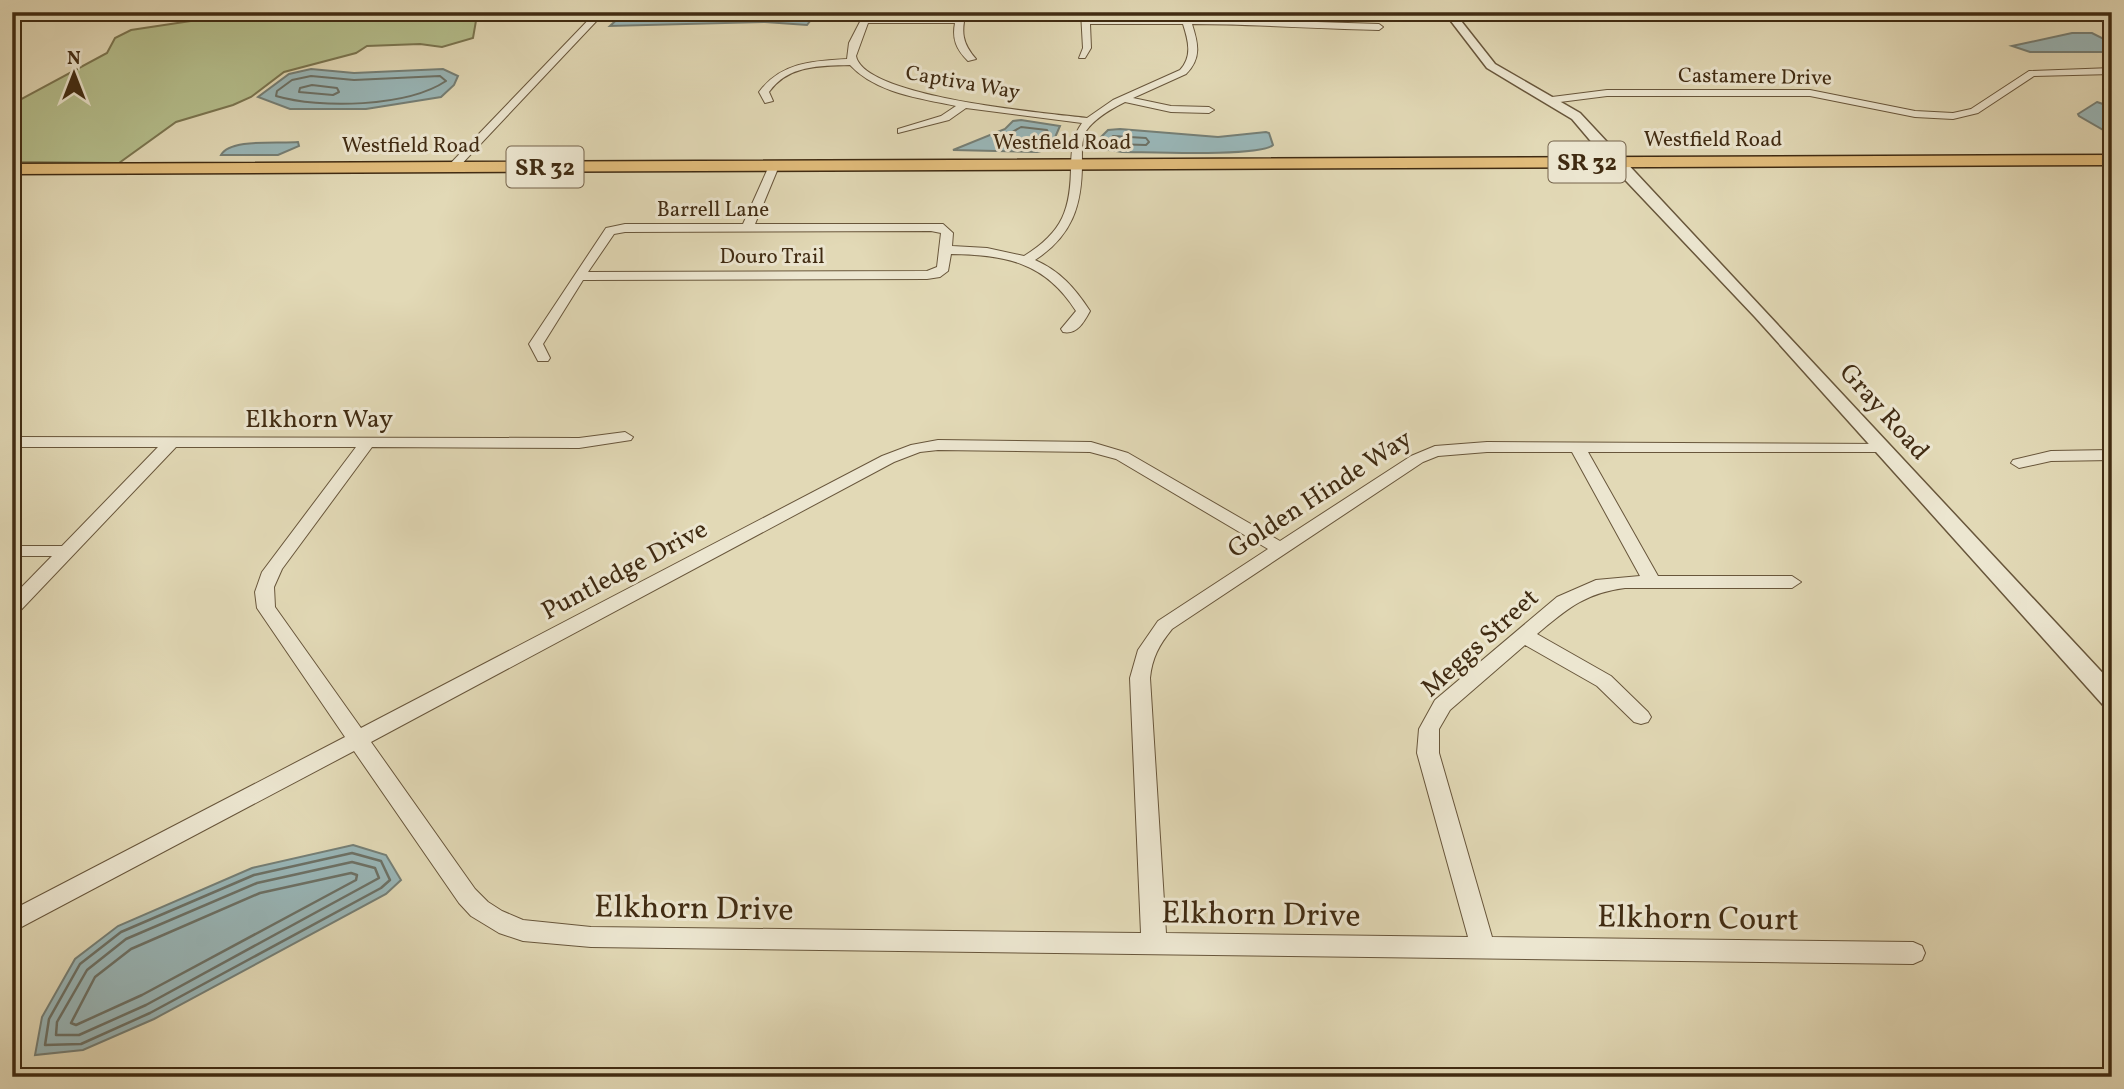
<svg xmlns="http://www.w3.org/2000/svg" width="2124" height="1089" font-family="Vollkorn,serif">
  <rect width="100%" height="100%" fill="#e2d9b6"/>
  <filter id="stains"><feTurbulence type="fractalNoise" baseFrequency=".00286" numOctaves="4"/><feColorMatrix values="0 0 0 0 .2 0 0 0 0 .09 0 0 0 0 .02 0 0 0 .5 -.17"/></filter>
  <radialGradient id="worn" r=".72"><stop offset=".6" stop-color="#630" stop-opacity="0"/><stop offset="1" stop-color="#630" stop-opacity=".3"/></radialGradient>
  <path fill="#b5bf8d" stroke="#7a7550" stroke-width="2" d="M463,12L477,15L473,38L442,47L420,44L367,46L356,53L284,72L251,97L233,105L176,122L119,163L12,162V104L107,53L115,38L131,30L204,19L320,13Z"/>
  <path fill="#99b7b9" stroke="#757f76" stroke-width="2" d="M625,12H817L807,25L765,22L610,26Z
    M2072,33H2092L2112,43V52H2030L2012,46Z
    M311,69L354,73L443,69L458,76L454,85L441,97L366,109H290L258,97L289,74Z
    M2097,102L2112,107V135L2079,116L2078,114Z
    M1021,120L1060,126L1050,149L1037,152L953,150L1005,129L1013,121Z
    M1120,129L1218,137L1266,132L1269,133L1273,145C1261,157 1146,152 1122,152L1103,149L1100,144L1101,137L1108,130Z
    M298,142L299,146L278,155H221C230,138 279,144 298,142Z
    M353,845L386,855L401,880L386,894L154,1019L83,1050L35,1055L42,1017L75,959L118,926L252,868Z"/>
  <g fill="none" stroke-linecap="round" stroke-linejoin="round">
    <path stroke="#6c7166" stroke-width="2" d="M631,12L634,18L765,15L803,18L809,12
      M311,76L354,80L440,76L446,81C407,107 320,109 276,96L277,91L292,80Z
      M312,85L337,88L339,92L333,95L299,92L300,88Z
      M1021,127L1047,130L1049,134L1046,142L1036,145L1001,143L1002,138Z
      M1113,136L1146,138L1149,142L1146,145L1112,144L1109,140Z"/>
    <path stroke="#6c7166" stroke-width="2.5" d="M352,853L381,861L390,880L381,888L150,1013L81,1044L45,1045L49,1019L80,964L121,932L254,875Z
      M352,862L375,868L379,878L146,1005L79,1035H56L57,1022L87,970L126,939L257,883Z
      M351,873L357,875L356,880L142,995L76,1025L71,1023L95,977L131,949L260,893Z"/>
    <defs>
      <path id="minor" d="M596,12H605L456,170H448V166Z
        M865,12H873L871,17H956L958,12H966C961,32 962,43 976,59L968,61C956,49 952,39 955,23H868L856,56C864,98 1048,113 1087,118L1113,100L1180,70C1193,56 1188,40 1183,24H1090L1091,48L1085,58H1079L1083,48L1081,12H1089L1090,18H1182L1180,12H1188L1190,18L1379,24L1383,27L1379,30C1316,29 1254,24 1192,24C1198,43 1202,58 1186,74L1133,98L1171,106L1209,107L1214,110L1209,113L1171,112L1125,102C1111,109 1095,118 1086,131C1081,141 1082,153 1082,163C1082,206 1072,236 1035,260C1060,271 1075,288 1090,311C1084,322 1077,335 1063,332L1061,329L1076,311C1045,262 1006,255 951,254L948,271L940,277L927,279L583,280L543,344L550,358L548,361H538L529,344L606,228L625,224H743L769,166L774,163L779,166L755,224H943L953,233L952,246L987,248L1024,256C1063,232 1071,209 1071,164C1072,148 1072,137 1082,123L966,108L949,120L898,133V129L941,116L956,106C919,98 876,93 850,65C819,66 788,65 769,92L773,101L765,103L759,92C781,62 813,61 847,59L849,43ZM931,231L941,233L937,267L927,271L588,272L614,234L625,232Z
        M1852,12H1955L1918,18L1890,15L1884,20Z
        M2112,68V74L2034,76L1978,113L1953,119L1915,117L1810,96H1607L1552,103L1547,100L1552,97L1607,90H1810L1915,111L1953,113L1971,109L2029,71Z
        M625,432L633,437L631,440L579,448L372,447L282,569L274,587L275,607L361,728L882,456L911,445L938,440L1091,442L1128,453L1280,541L1411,456L1435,446L1487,442L1888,444L1890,447L1888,450L1882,452H1588L1658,576H1792L1801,582L1792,588H1625C1585,593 1567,609 1537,634L1611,676L1648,712L1651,717L1648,722L1641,724L1634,722L1597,686L1525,645L1450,710L1439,729V753L1492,937L1913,942L1922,946L1925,953L1922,960L1913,964L591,947L523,941L499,933L471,916L459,903L354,751L12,932V910L345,737L257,608L255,592L262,572L356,447H176L19,612L12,614V597L52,556H12V546H62L158,447H12V437L579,438ZM938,450L1090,452L1116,459L1268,549L1158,621L1138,650L1130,678L1141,933L591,927L523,920L502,911L488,902L475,889L371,742L894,462L920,452ZM1487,452H1572L1640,576L1596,580L1557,597L1435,700L1419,729L1417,753L1468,937L1166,933L1150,678C1152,658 1159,645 1172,629L1423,462L1438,456Z
        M2112,450V460L2051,461L2019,468L2011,463L2013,460L2051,451Z"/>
      <path id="tertiary" d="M1444,12H1454L1495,64L1580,113L2112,683V708L2103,705L1755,317L1611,165L1572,119L1487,68Z"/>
      <path id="primary" d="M2112,155V165L12,174V164Z"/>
    </defs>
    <use href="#minor" stroke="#68563b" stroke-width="2"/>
    <use href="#tertiary" stroke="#68563b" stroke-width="3"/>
    <use href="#primary" stroke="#402b12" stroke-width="3"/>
    <use href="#minor" fill="#ece6d0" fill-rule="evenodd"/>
    <use href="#tertiary" fill="#ece6d0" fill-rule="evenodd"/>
    <use href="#primary" fill="#e1bc7b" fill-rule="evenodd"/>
  </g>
  <g text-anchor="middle" stroke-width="6" stroke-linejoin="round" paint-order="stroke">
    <g font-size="21" fill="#402b12" stroke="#ece6d0">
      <text transform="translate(1755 76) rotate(1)" y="7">Castamere Drive</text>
      <text transform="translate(963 82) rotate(10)" y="7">Captiva Way</text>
      <text x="1713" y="146">Westfield Road</text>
      <text x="1062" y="149">Westfield Road</text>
      <text x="411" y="152">Westfield Road</text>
      <text x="713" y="216">Barrell Lane</text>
      <text x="772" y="263">Douro Trail</text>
    </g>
    <g fill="#ece6d0" stroke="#74634b" stroke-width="2">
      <rect x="1548.5" y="141.5" width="77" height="41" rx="5"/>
      <rect x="506.5" y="146.5" width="77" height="41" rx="5"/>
    </g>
    <g font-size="24" font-weight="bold" fill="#402b12">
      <text x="1587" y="170">SR 32</text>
      <text x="545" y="175">SR 32</text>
    </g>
    <g font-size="26" fill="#402b12" stroke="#ece6d0">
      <text transform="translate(1885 411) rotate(48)" y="9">Gray Road</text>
      <text x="319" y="427">Elkhorn Way</text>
      <text transform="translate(1319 493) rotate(-33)" y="9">Golden Hinde Way</text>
      <text transform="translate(624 569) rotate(-28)" y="9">Puntledge Drive</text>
      <text transform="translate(1479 642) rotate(-42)" y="9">Meggs Street</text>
    </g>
    <g font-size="32" fill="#402b12" stroke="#ece6d0">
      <text transform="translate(694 907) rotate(1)" y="11">Elkhorn Drive</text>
      <text transform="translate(1261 913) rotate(1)" y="11">Elkhorn Drive</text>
      <text transform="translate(1698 917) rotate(1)" y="11">Elkhorn Court</text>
    </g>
  </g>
  <rect width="2124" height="1089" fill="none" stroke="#e2d9b6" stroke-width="42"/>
  <rect x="14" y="14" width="2096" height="1061" fill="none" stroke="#402b12" stroke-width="3.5"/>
  <rect x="21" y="21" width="2082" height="1047" fill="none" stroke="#402b12" stroke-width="2"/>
  <g transform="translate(74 74)" stroke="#ece6d0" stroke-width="5" paint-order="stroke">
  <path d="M0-5L12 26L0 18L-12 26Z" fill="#402b12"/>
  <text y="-10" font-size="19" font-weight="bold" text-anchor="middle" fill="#402b12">N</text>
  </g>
  <rect width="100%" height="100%" filter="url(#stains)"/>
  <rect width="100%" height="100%" fill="url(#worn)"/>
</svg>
